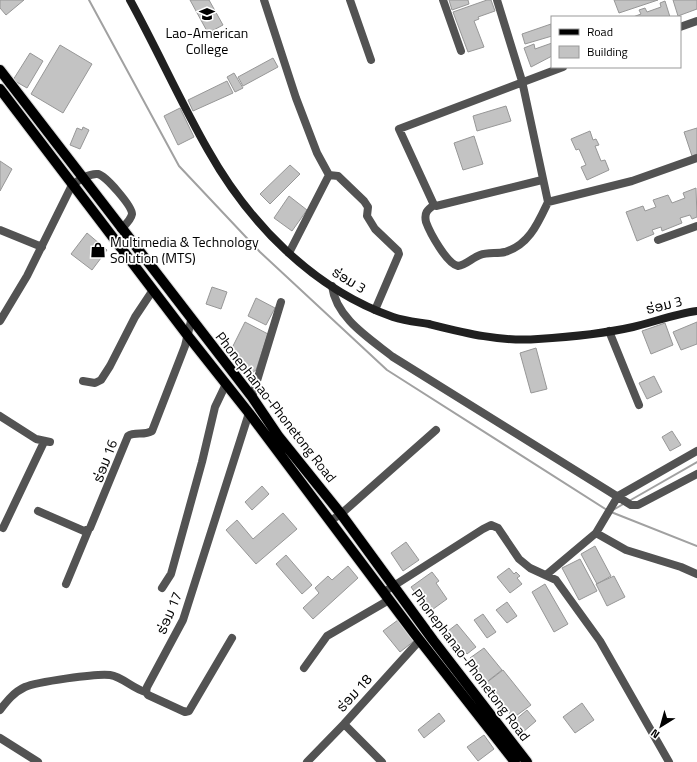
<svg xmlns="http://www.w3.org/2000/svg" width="697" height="762" font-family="'Titillium Web','Noto Sans Lao',sans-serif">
  <rect width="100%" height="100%" fill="#fff"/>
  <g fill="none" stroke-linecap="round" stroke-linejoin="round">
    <path stroke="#a1a1a1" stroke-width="2" d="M89,0L179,166L260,252L387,370L607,510
      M629,501L697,462
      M613,510L625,503
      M611,512L697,546"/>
  </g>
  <path fill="#c3c3c3" stroke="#979797" d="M0,0H24L6,15L0,8Z
    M190,0H209L223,25L208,33Z
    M449,0H468L469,4L452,10Z
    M487,0H491L495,11L478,17L479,19L474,21L484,47L468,52L453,12Z
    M614,0H658L619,13Z
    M673,0H697V9L678,16Z
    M665,1L670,17H633L641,14L639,10L645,8L647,12L661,7L660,3Z
    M551,24L552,36L525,44L522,34Z
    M552,43V56L531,67L524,48L534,44L535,49Z
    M60,45L92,64L63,113L31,94Z
    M30,53L43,61L27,88L13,80Z
    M273,58L278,67L243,86L238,77Z
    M234,73L243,88L235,92L227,77Z
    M227,81L233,93L193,111L188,100Z
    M506,106L511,121L477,131L473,116Z
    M180,108L194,137L178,145L164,116Z
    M83,127L89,130L80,149L70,145L77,128L82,130Z
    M697,128V154L692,156L684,132Z
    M590,131L593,140L596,139L599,145L595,146L601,161L605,160L609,170L587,180L581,167L586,165L579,149L576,150L571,139Z
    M474,136L483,164L463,170L454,143Z
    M0,161L12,169L0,191Z
    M290,165L300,174L270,204L260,194Z
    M696,188L697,217L692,219L690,215L680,218L682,223L662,231L661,227L652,230L654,234L637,241L626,212L643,206L645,211L656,207L653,200L668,195L672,203L685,198L683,193Z
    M289,196L307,210L292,231L274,218Z
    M87,233L107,250L92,270L71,254Z
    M212,287L227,292L221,309L206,304Z
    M256,298L275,308L266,325L248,316Z
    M245,322L268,334L256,370L249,375L243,372L230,352Z
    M697,322V344L681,350L673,332Z
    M665,323L673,345L651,354L642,331Z
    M536,348L547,389L531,393L520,353Z
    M654,376L662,392L647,399L639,383Z
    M672,431L681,445L670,451L662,437Z
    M262,486L269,494L252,510L245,502Z
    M283,513L297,529L256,564L226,530L237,520L253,539Z
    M406,542L419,560L403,571L391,553Z
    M595,546L611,576L597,584L581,554Z
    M286,555L312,585L302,594L276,564Z
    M580,559L597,591L579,600L562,568Z
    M348,566L358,578L313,619L303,608L319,593L315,588L328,576L332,580Z
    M509,568L514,574L516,572L520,576L517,578L522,584L510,593L497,577Z
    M432,572L439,581L436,583L447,599L429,612L411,587Z
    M614,576L625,597L607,606L596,584Z
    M545,584L568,624L554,632L532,592Z
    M507,602L517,616L507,623L496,610Z
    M483,614L496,632L487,638L474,620Z
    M398,620L414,641L400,652L383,631Z
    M457,624L476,647L467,654L448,631Z
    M484,648L502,670L484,684L472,669L474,668L471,663L473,662L470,658Z
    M503,670L531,705L513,718L486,683Z
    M582,703L594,720L575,733L563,717Z
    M527,710L536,721L523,732L514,721Z
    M439,713L445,721L424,738L418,730Z
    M484,735L494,749L478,761L467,747Z"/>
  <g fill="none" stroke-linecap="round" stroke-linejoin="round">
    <defs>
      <path id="primary" d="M0,70L252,397L279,437L341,514L433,640L527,762
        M0,89L188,336L249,413L414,633L515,762"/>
    </defs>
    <use href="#primary" stroke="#dbdbdb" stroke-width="12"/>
    <path stroke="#535353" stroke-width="8" d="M264,0L296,98L317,153L329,175L338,176L364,201L368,207L367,216L375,229L398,251L399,254L375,310
      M350,0L371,60
      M443,0L461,51
      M680,27L697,21
      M542,180L436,206L434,205L399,129L563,67
      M548,202L632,181L697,158
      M434,205C427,210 424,213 426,222C430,233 447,264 458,266C466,265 472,258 480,255C488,252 497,254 505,252C529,245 538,223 548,202L522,81L497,0
      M0,230L42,247
      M658,240L697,226
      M289,253L329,175
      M332,286C336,318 369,338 393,357L631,505H638L697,474
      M0,321L27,276L72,185C79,180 89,173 98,174C106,176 132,206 132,214C131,220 125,225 121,229
      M609,331L639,405
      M83,381L95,383L101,380L110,366L135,317L153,290
      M252,397L281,302
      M0,416L36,439L50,442
      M38,511L84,531L90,528L128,436C135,431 144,436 152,431L185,346L191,321
      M330,521L341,514L436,430
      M3,528L44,442
      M596,533L626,550L681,567L697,574
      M546,575L596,533L618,496L697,451
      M66,584L88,531
      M162,588L171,574L202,462L215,407L226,384
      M384,592L483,529L491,525L498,528L519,559L530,568L556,580L600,641L669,762
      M232,638L189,711L185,712L148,695L146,692L147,687L183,620L249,413
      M304,668L327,636L389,600
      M0,710C7,701 14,692 25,687C36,682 98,673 110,675C123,677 133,689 146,692
      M344,724L382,762
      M0,738L38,762
      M307,762L344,724L420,640"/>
    <path stroke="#202020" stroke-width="8" d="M130,0C157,49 180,101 208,150C249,223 313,289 393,317C405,321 417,322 429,324C465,333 500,342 538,339C570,337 602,334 633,327C654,322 675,314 697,311"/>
    <use href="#primary" stroke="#000" stroke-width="10"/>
  </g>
  <defs>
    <symbol id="school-bare" viewBox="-9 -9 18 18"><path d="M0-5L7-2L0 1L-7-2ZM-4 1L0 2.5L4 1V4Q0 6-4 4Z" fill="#000" stroke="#fff" stroke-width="2.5" paint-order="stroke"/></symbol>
    <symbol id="shop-bare" viewBox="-9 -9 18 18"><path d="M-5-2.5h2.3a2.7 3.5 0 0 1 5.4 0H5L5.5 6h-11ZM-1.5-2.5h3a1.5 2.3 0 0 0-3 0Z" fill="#000" stroke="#fff" stroke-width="2.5" paint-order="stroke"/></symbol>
  </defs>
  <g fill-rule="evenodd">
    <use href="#school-bare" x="196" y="3" width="22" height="22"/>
    <use href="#shop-bare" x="87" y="239" width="22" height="22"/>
  </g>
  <g text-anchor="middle" stroke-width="3.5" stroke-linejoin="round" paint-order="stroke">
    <g font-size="14" fill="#000" stroke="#fff">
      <text x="207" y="38">Lao-American<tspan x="207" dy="16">College</tspan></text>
      <text x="110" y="247" text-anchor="start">Multimedia &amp; Technology<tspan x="110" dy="16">Solution (MTS)</tspan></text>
    </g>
    <g font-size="14" fill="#000" stroke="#fff">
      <text transform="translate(349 280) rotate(31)" y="5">ຮ່ອມ 3</text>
      <text transform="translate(664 305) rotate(-14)" y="5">ຮ່ອມ 3</text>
      <text transform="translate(276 407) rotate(52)" y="5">Phonephanao-Phonetong Road</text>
      <text transform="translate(105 461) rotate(-69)" y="5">ຮ່ອມ 16</text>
      <text transform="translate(169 613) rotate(-67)" y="5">ຮ່ອມ 17</text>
      <text transform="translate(471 665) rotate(53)" y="5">Phonephanao-Phonetong Road</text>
      <text transform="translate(354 693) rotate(-48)" y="5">ຮ່ອມ 18</text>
    </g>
  </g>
  <rect x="551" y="16" width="130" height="52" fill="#ffffff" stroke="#999999"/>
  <rect x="559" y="29" width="20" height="6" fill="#000000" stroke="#999999"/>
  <text x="587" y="36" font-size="12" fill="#000000">Road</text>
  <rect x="559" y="46" width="20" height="12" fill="#c3c3c3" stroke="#999999"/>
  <text x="587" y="56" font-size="12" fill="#000000">Building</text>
  <g transform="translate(661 726) rotate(217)" stroke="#ffffff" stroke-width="3" paint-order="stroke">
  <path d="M0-3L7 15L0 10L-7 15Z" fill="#000000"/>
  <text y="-6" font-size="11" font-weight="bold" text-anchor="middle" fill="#000000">N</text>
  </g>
</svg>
